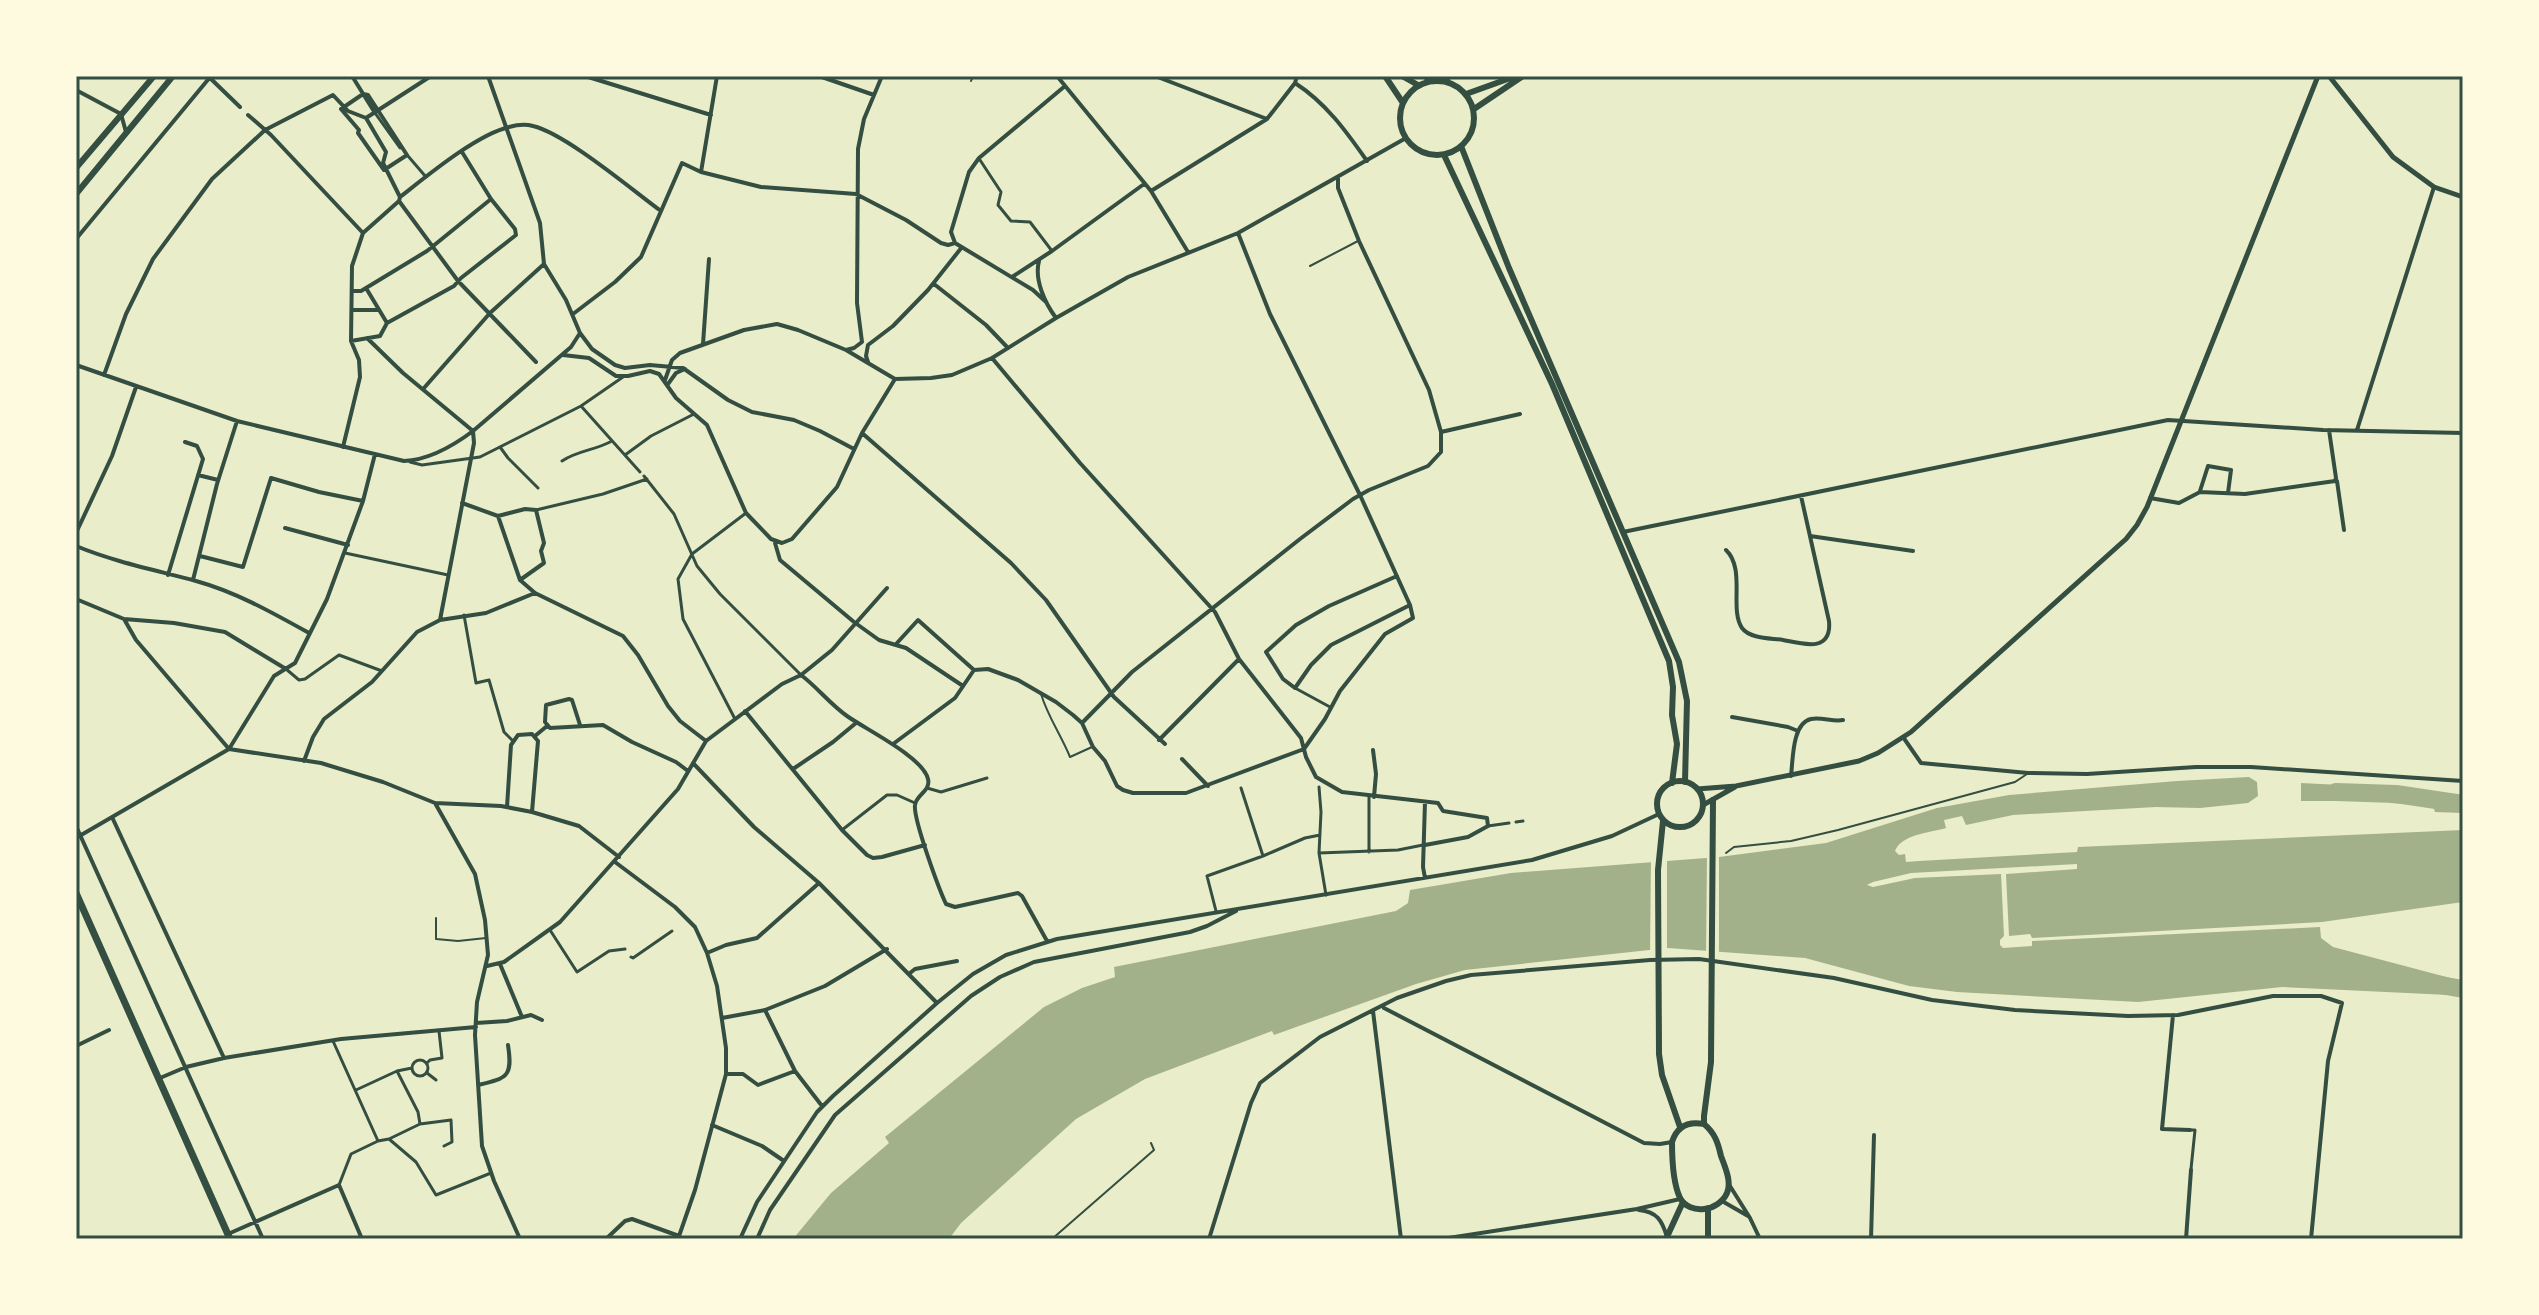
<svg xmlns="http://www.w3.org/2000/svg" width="2539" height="1315" font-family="Helvetica,sans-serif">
  <rect width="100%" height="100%" fill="#e9edc9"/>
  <path fill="#a3b18a" d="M2249,777L2257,782L2258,796L2248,803L2200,808L2156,807L2013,815L1966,825L1962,816L1944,820L1946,828C1929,833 1902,834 1895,851L1899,855L1905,854L1906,862L1919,861L2077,852L2078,847L2463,830V902L2322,922L2032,938L2030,934L2009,936L2006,874L2077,869V864L1911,873L1873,882L1867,885L1873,887L1915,878L2001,874L2004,936L2000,940V945L2003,948L2032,946V941L2320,927L2321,938L2333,947L2454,979L2449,995L2282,987L2138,1002L1957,992L1909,986L1805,958L1668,948L1465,970L1416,984L1274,1035L1272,1031L1145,1079L1076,1119L961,1223L949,1239H793L831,1193L889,1143L885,1137L1044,1007L1082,988L1115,977L1114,967L1396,911L1408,903L1410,890L1511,873L1719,857L1826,843L1937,808L2009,795L2177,781Z
    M2301,783L2360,786L2359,801H2301Z
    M2391,789L2463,795V813L2435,812L2433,806L2390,803Z"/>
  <path fill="#e9edc9" d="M1719,853V957L1706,955L1707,854Z
    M1667,856V952L1650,954L1651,858Z"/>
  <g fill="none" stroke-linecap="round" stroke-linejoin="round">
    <path stroke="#a3b18a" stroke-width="18" d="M2336,792L2396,794L2463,804
      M2429,983L2463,989"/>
    <path stroke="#344e41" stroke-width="2" d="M971,81L973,76
      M1310,266L1358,241
      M1041,694C1048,717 1061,735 1070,757L1092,747
      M1726,853L1734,847L1791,841L1838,830L2015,782L2027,774
      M436,918V939L458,941L486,938
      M1052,1239L1154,1150L1151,1143"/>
    <path stroke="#344e41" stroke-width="3" d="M375,113L400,148
      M408,156L426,177
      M980,160L1001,192L998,205L1011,221L1030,222L1052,251
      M581,406L640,472
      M500,447L508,458L538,488
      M625,455L651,436L694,414
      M562,461C576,451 595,450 610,442
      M410,462L422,465L480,457L581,406L623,377
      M644,476L674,514L697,566L720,594L801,675
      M536,510L603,494L647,479
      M345,553L448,575
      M464,615L476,683L489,680L504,732L513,741
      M286,669L299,680L305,679L339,655L382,671
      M1295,688L1330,707
      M735,719L683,619L678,579L692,554L746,513
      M1319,787L1321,812L1319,853L1326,895
      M927,788L941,792L987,778
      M1241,788L1263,856
      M1516,822L1523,821
      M1488,826L1509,823
      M842,830L887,795H897L915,803
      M1369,852V797
      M1319,853L1398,850L1423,845
      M1216,911L1207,876L1263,856L1305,838L1320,835
      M550,930L577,972L609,951L625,949
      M631,957L633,958L672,931
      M333,1041L378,1141
      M412 1068a8 8 0 1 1 16 0a8 8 0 1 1-16 0Z
      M427,1063L430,1060L442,1058L439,1031
      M397,1071L412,1068
      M427,1073L436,1080
      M356,1090L397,1071L418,1112L420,1124
      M2190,1130H2195L2191,1169
      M389,1139L420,1124L451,1120L452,1142L444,1146
      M339,1185L351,1154L378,1141L389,1139L416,1162L436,1195L491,1173"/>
    <path stroke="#344e41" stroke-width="4" d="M352,76L375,113
      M488,76L540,223L544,264L566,300L580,333L592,349L615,365L625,368L650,365L683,368L728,400L752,412L794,420L820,431L854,449
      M585,76L711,115
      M819,76L874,95
      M1057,76L1151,191L1188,252
      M1155,76L1267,119
      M1446,76L1449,82
      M210,78L240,107
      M1426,82L1427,76
      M1295,83C1326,103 1346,131 1367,161
      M76,90L121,114L126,132
      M363,94L368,95L407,155L384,170L358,133L359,130L341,109Z
      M248,115L271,135L363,233
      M366,118L431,76
      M701,172L717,76
      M1151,191L1267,119L1295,83L1297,76
      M399,201L458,281L536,362
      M76,239L211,76
      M1039,261C1034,280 1045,303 1056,318
      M1012,277L1052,251L1144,184
      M934,284L986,325L1008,348
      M366,288L427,251L491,199
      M1046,302L1033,290L955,243L951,232L969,172L979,158L1065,86
      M352,310H379
      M573,314L615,282L641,257L682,163L701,172L761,187L856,194L906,220L941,243L948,245L955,243
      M387,323L454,286L461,278L516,235L515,229L491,199L462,152
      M367,338L403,373L473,431
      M351,341L380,336L387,323L366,288L361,291H352
      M703,344L709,259
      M846,350L854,348L862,342L857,303L858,149L864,119L882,76
      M563,355L589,358L616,376H628L650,371L659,374L676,398L707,425L746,513L771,539L782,543L792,539L837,487L862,433L895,379
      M992,358L1080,463L1215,612L1239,659L1301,738L1306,757L1316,777L1342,792L1438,803L1443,811L1487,818L1488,826L1468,837L1425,845
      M868,362L866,356L868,345L893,326L928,290L962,247
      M76,365L237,421L404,461C428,460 453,446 473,431L571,347L580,333
      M104,375L126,314L153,259L212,179L265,130L333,95L348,111L366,118L386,152L383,163L400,197
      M665,380L672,360L680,353L744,330L777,324L798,330L846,350L895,379L931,378L952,375L992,358L1056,318L1128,277L1238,233L1406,138
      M668,384L676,373L685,369
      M424,388L490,313L544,264
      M2357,430L2434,187
      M1441,432L1520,414
      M862,433L1011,563L1046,600L1114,697L1165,744
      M343,447L360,377L359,360L351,341L352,266L363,233L399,201L400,197C427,176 476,135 509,127C516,125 526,124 533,126C566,134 631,189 661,211
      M198,475L218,480
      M2337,481L2344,530
      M2200,491L2208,466L2231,470L2228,493
      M2150,498L2179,503L2200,492L2245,494L2335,481L2336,478L2329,430
      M462,503L498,516L525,509L536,510L544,543L541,551L544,563L520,580
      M498,516L520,580L535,593L623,636L638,655L668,706L680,721L706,741
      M285,528L348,545
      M1623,532L2168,420L2323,430L2463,433
      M76,533L112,456L136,387
      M1810,536L1913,551
      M775,543L780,560L854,622L879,640L906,648L963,686
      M76,546C115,562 155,570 196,581C236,592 273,613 309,633
      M1726,550C1746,569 1729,609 1742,628C1750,639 1771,638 1783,640C1803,644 1832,653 1829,621L1801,496
      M200,556L243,567L271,478L319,492L363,501
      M168,575L203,459L197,446L185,442
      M1397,576L1329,606L1296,625L1266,652L1283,679L1295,688L1311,665L1331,645L1410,605
      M193,580L217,484L237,421
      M76,599L124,619L136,640L229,749
      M124,619L174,623L225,632L286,669
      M440,620L486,613L535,593
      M897,643L918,620L974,670
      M974,670L988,669L1018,680L1056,702L1073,715L1082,723L1093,747L1105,761L1117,786L1123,790L1133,793H1186L1304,749L1325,719L1340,691L1385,634L1413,618L1410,605L1360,495L1270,314L1238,233
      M801,675C817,687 830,704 847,716C865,729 923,757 928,779C931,791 916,795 915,805C913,819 939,889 946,904L955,907L1018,893L1022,896L1047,941
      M745,711L842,830L867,855L873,858L882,857L925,845
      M1732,717L1788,727L1798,731
      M1082,723L1132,672L1300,539L1353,499L1369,490L1428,466L1441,452V432L1429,390L1359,241L1338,188V178
      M580,725L572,700L569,699L546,705L545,722L550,728L603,725L632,742L676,762L688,771
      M535,736L547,726
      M1903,737L1921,763L2028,773L2087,774L2196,767H2251L2463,781
      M1159,740L1239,659
      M893,744L955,698L974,670
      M229,749L321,763L383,782L435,803L501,806L532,812L579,826L619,857
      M1373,750L1376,774L1374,797
      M1182,759L1208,786
      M304,761L313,737L324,719L372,682L417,632L440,620L474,443L473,431
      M693,763L754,827L819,883L936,1002
      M793,769L833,742L856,723
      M1791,776C1793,760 1792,723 1811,719C1822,717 1833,722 1843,720
      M1425,802L1423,867L1425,878
      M435,803L475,874L485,920L488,955L477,1002L475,1035L482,1146L494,1181L520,1239
      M507,807L511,745L518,735L532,734L538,741L532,812
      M112,817L224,1058
      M76,826L263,1239
      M76,838L229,749L274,676L295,663L327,599L363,501L375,454
      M615,862L675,907L695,927L707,953L717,986L726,1048V1074L695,1190L678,1239
      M707,953L726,945L757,938L819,883
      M500,964L522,1017
      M487,966L504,962L560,922L678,789L706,741L782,684L801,675L832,650L887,588
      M910,973L915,969L957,961
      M1384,1008L1644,1143L1660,1144L1672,1142
      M765,1010L795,1071L822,1106
      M1373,1011L1401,1239
      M2173,1015L2162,1129L2190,1130
      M722,1018L765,1010L825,986L887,949
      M476,1023L507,1021L531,1015L542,1020
      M76,1046L109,1030
      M726,1074H743L758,1085L795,1071
      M160,1078L186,1067L224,1058L341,1039L476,1027
      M478,1085C507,1078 513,1077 508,1045
      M712,1125L762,1146L784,1161
      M1730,1186L1750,1218L1760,1239
      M1722,1201L1748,1216
      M1639,1210C1657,1212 1662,1220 1667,1237
      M228,1234L339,1185L362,1239
      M606,1239L625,1221L632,1219L679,1236
      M740,1239L757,1202L817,1112L833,1096L937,1003L973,974L1006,955L1057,939L1532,860L1612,836L1659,814
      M757,1239L770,1210L835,1115L971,996L1000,977L1034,962L1190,932L1207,926L1236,911
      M1209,1239L1251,1103L1260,1083L1320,1037L1397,998L1446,981L1471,975L1650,960L1699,959L1834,978L1932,1000L2015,1010L2128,1016L2178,1015L2273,996H2321L2342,1003L2328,1061L2311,1239
      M1442,1239L1637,1209L1680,1199
      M1871,1239L1874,1135
      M2186,1239L2191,1170"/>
    <path stroke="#344e41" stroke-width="5" d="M2329,76L2393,157L2434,187L2463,197
      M1697,789L1736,786L1859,761L1878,753L1911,732L2126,539L2137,525L2147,507L2318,76
      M1703,805L1735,787"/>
    <path stroke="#344e41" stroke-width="6" d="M1385,76L1403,103
      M1402,76L1418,85
      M1400 118a37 37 0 1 1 74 0a37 37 0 1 1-74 0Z
      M1466,94L1516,76
      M1474,109L1523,76
      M1461,146L1509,268L1679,662L1687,701L1685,782
      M1444,155L1552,384L1669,661L1673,687L1672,715L1677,744L1672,783
      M76,168L154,76
      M76,194L173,76
      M1657 804a23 23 0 1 1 46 0a23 23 0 1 1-46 0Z
      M1663,821L1658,870L1659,1054L1662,1075L1680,1127
      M1704,1124C1688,1121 1677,1126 1672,1142C1672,1158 1673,1183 1680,1198C1690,1216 1719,1211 1727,1193C1732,1182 1725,1167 1721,1156C1718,1143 1715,1133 1704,1124V1116L1711,1062L1713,800
      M1708,1208V1239
      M1666,1239L1683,1202"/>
    <path stroke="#344e41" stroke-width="7" d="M76,893L230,1239"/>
  </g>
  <rect width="2539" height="1315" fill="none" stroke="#fefae0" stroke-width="156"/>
  <rect x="78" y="78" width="2383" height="1159" fill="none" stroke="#344e41" stroke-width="3"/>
</svg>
